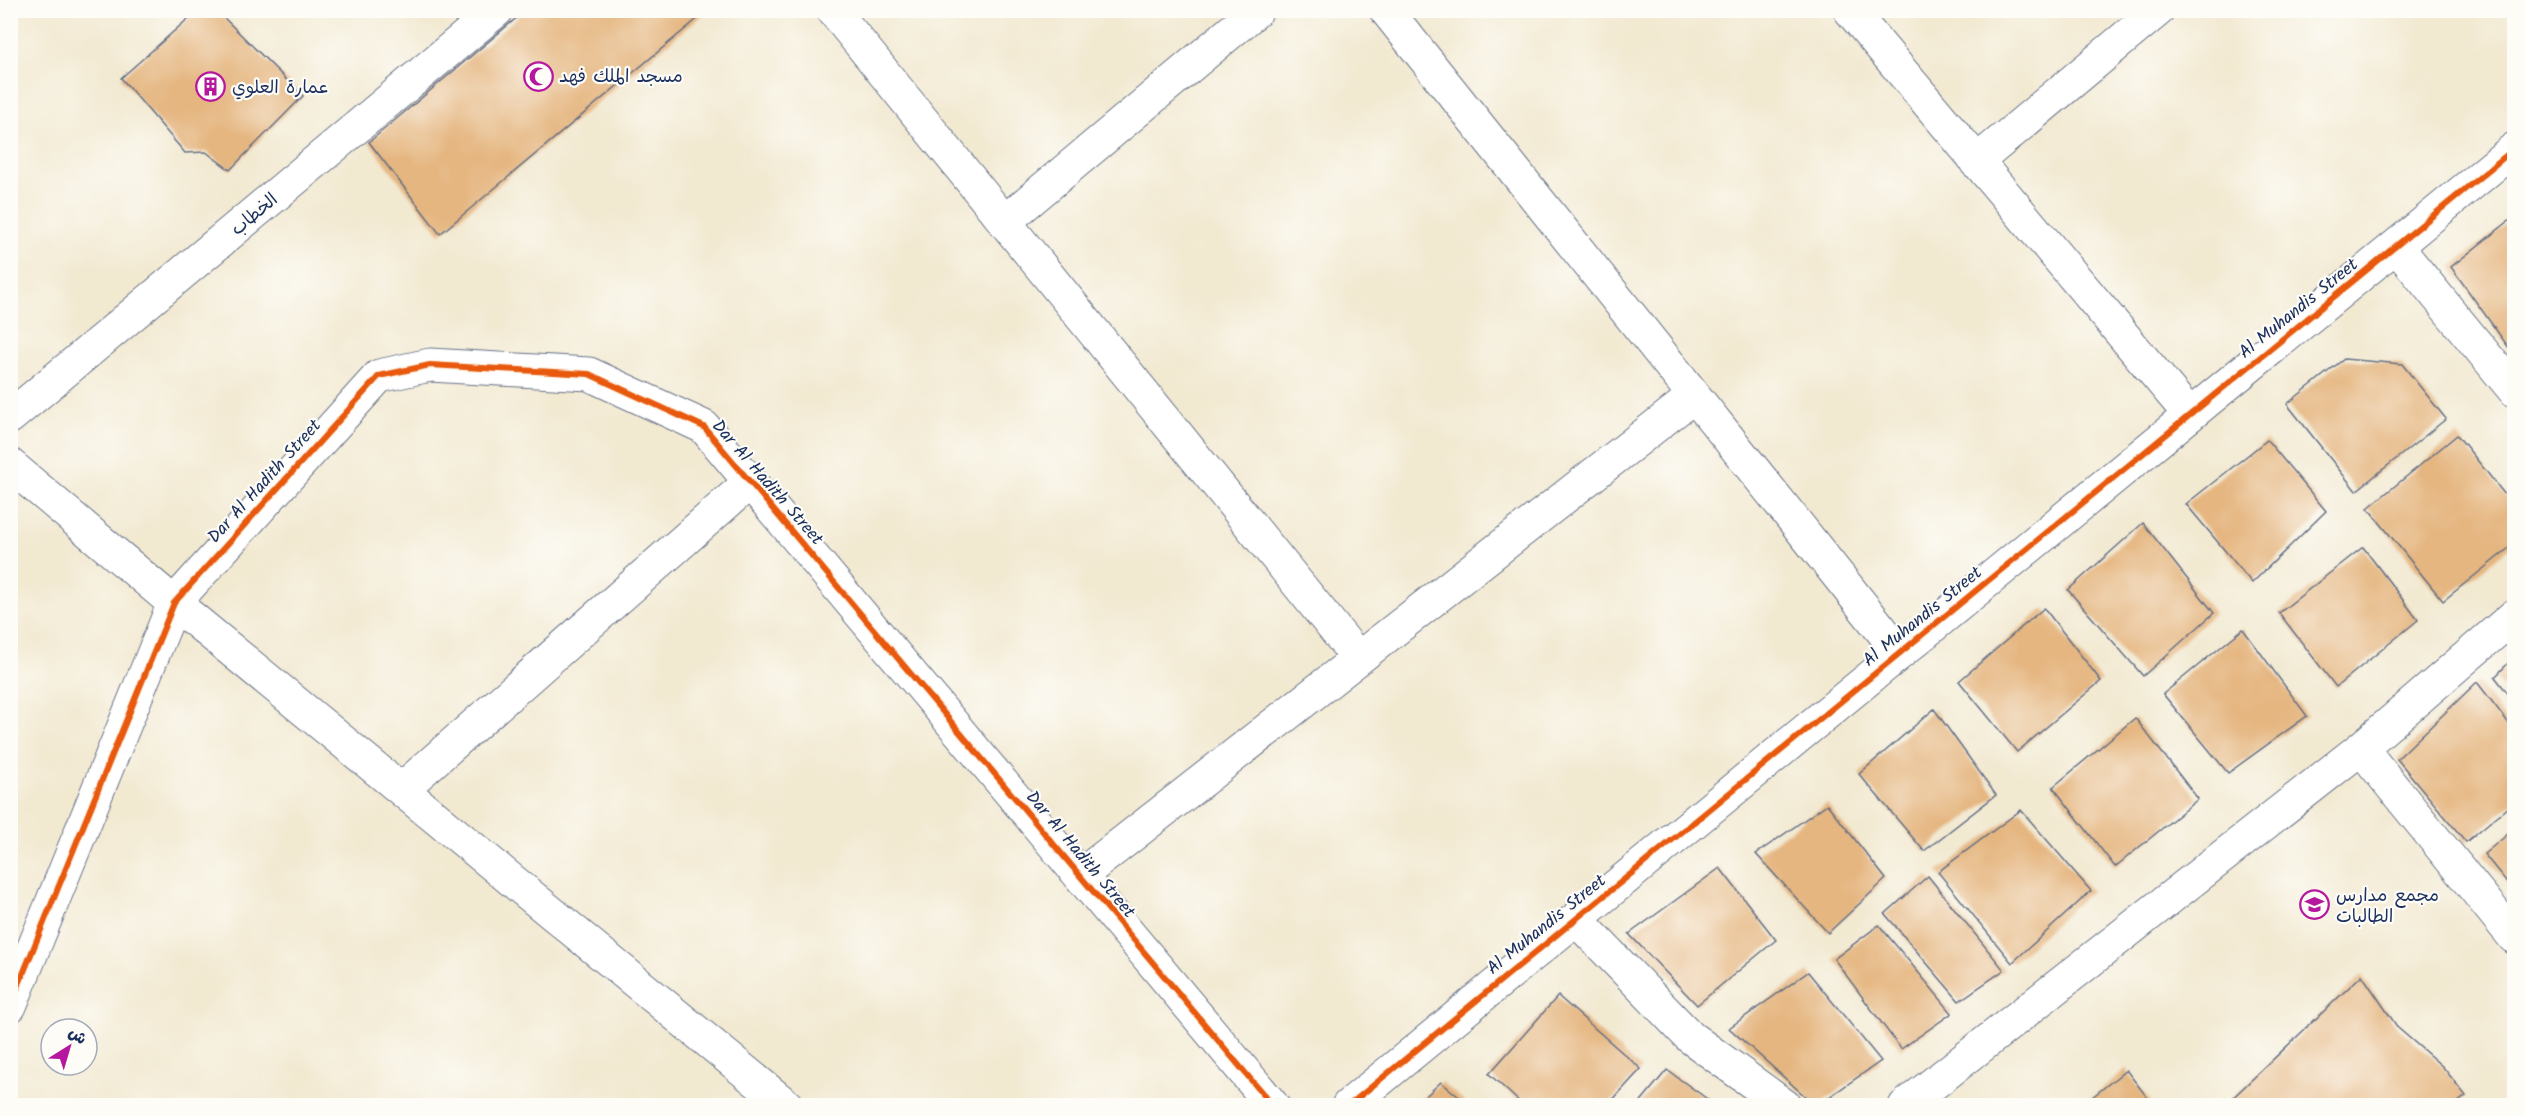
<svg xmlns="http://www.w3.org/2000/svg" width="2525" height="1116" font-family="Kalam,'Playpen Sans Arabic',sans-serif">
  <rect width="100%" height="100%" fill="#fdfcf7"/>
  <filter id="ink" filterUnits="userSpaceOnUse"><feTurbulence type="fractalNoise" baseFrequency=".0167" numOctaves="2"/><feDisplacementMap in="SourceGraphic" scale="12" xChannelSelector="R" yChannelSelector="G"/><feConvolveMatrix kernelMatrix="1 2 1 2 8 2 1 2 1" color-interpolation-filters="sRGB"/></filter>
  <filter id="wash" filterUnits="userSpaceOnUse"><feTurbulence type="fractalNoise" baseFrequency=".008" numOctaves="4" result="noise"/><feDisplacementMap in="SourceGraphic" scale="24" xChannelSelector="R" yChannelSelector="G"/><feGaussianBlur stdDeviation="1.35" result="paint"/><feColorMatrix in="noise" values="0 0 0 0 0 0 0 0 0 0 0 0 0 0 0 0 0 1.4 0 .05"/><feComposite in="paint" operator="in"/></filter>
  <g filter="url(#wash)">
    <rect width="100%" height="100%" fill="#f2e9d1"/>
    <g id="blocks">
      <path fill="#e5b680" d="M198,10H216L303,96L230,170L206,152L185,153L121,78Z
        M526,10H708L440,234L369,142Z
        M2514,217V355L2451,267Z
        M2344,359L2402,364L2446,419L2356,491L2287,404Z
        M2457,435L2514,506V544L2443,601L2368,508Z
        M2267,440L2326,511L2252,583L2186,504Z
        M2143,523L2214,613L2143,676L2068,590Z
        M2363,547L2418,620L2336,687L2279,613Z
        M2044,608L2101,681L2017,752L1959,681Z
        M2243,629L2307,716L2228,773L2163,694Z
        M2514,657V701L2495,677Z
        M2477,682L2514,730V802L2466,842L2397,759Z
        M1934,709L1996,795L1924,851L1859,774Z
        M2135,718L2198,799L2115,867L2053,787Z
        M1827,804L1886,879L1828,933L1756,854Z
        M2021,810L2091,891L2012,963L1938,872Z
        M2514,829V891L2484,854Z
        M1720,868L1776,940L1697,1005L1629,934Z
        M1928,876L2004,970L1959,1001L1885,914Z
        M1879,925L1952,1013L1901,1049L1834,959Z
        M1808,972L1881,1061L1816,1106L1729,1028Z
        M2362,975L2398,1028L2443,1067L2466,1096L2453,1106H2224Z
        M1558,996L1641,1069L1607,1106H1524L1489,1074Z
        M1667,1070L1717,1106H1637Z
        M2126,1070L2154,1106H2081Z
        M1441,1082L1470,1106H1415Z"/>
    </g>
  </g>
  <g filter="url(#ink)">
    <use href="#blocks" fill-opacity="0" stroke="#667086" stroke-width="1.5"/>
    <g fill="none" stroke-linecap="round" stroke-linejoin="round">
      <defs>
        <path id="minor" d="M833,10L1358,658
          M1386,10L1900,653
          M1850,10L2190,415
          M1976,162L2158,10
          M1004,222L1257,10
          M2396,246L2514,390
          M10,417L497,10
          M10,465L174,603L787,1106
          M2361,748L2514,937
          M402,789L750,482
          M1080,876L1694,396
          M1576,919L1690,1037L1785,1106
          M10,1006L174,603L379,376L430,365L589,374L704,427L1273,1106
          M1348,1106L2514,149
          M1905,1106L2361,748L2514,616"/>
      </defs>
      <use href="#minor" stroke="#667086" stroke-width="35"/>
      <use href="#minor" stroke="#fff" stroke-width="33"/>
      <defs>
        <path id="cycleway" d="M10,1006L174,603L379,376L430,365L589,374L704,427L1273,1106
          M1348,1106L2514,149"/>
      </defs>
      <use href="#cycleway" stroke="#fdfcf7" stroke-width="10"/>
      <use href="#cycleway" stroke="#e8590c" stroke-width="6"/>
    </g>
  </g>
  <defs>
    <symbol id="mosque-ring" viewBox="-11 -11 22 22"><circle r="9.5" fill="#fdfcf7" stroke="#b5179e" stroke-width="1.5"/><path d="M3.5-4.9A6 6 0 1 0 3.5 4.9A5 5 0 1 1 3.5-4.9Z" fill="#b5179e"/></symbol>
    <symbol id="building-ring" viewBox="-11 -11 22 22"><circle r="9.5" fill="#fdfcf7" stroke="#b5179e" stroke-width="1.5"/><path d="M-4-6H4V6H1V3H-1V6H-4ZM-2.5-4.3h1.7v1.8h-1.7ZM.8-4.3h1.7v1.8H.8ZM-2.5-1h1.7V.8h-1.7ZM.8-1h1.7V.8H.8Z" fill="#b5179e"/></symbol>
    <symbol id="school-ring" viewBox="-11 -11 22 22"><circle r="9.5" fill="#fdfcf7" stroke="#b5179e" stroke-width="1.5"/><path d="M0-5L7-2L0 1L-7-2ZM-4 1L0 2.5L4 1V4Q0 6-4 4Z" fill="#b5179e"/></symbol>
  </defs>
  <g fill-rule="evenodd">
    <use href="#mosque-ring" x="522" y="60" width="33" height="33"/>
    <use href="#building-ring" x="194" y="70" width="33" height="33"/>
    <use href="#school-ring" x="2298" y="888" width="33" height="33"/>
  </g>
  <g text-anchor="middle" stroke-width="4.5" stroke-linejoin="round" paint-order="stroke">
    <g font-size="18" fill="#1b2f5e" stroke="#fdfcf7" text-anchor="start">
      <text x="559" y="82">مسجد الملك فهد</text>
      <text x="232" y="93">عمارة العلوي</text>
      <text x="2336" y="901">مجمع مدارس<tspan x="2336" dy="21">الطالبات</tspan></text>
    </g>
    <g font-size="18" fill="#1b2f5e" stroke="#fdfcf7">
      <text transform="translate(254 214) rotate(-40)" y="6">الخطاب</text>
      <text transform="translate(2298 308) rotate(-39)" y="6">Al Muhandis Street</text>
      <text transform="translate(264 481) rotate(-48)" y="6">Dar Al Hadith Street</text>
      <text transform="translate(768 482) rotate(49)" y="6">Dar Al Hadith Street</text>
      <text transform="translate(1922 616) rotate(-39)" y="6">Al Muhandis Street</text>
      <text transform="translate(1081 854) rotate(50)" y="6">Dar Al Hadith Street</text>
      <text transform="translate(1546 924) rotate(-39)" y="6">Al Muhandis Street</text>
    </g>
  </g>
  <rect width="2525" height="1116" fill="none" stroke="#fdfcf7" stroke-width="36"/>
  <g transform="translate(69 1047) rotate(37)"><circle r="28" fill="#fdfcf7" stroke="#a3aaba" stroke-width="1.5"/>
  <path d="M0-4.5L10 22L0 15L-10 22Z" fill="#b5179e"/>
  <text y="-9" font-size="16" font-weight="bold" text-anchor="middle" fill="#1b2f5e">ش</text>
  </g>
</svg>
